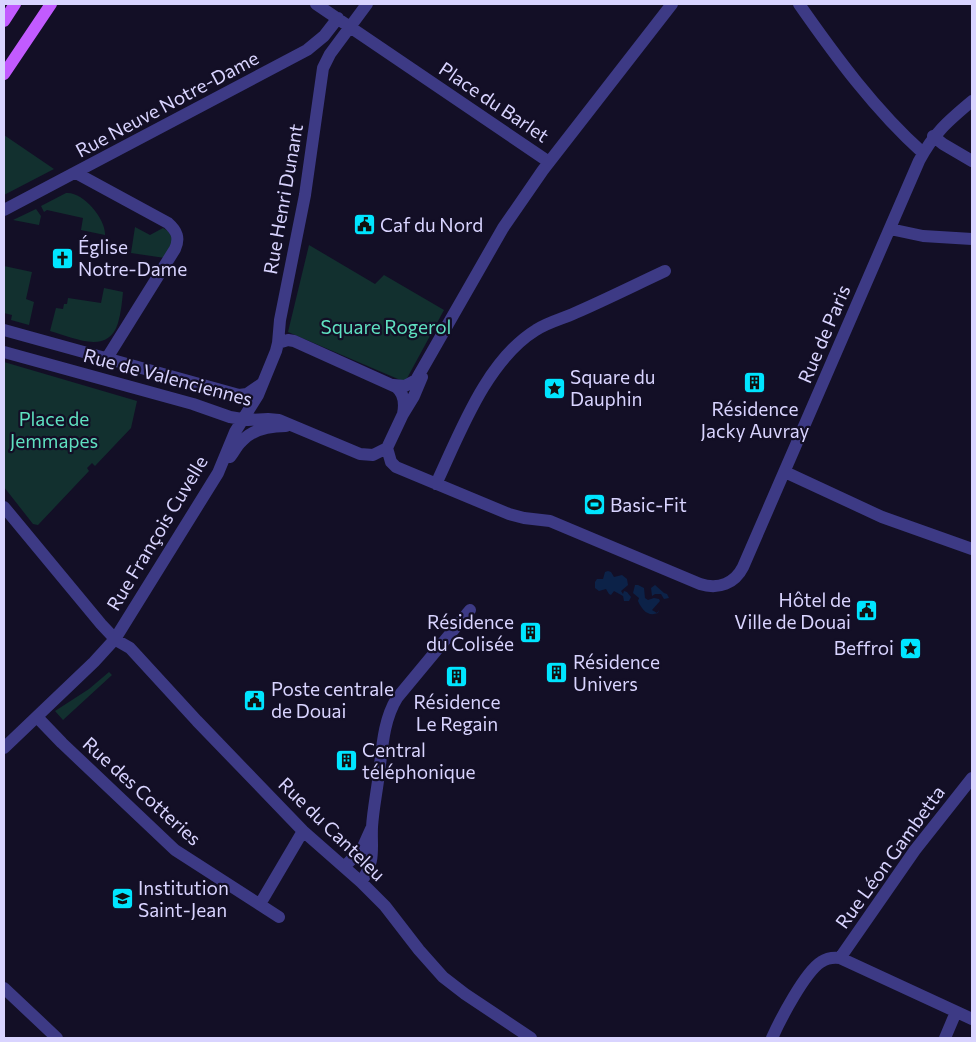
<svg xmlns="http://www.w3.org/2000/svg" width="976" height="1042" font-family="Commissioner,sans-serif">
  <rect width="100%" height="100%" fill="#130f26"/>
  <path fill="#12302f" d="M4,135L54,169L4,195Z
    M66,193C83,191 106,219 105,235L81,230L83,218L47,210L44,212L41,206Z
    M36,209L41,216L39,225L13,220Z
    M135,227L150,235L163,228L168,231L173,239L165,258L131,253Z
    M309,245L375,284L384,275L444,310L405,382L288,332Z
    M4,266L32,272L26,299L34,302L29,325L11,320L12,315L4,313Z
    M104,288L123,292C122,302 121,313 118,323C108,356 73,337 50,331L56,308L63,309L64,304H67L68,298L101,303Z
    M4,362L137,401L131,428L95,466L92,463L87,468L89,471L38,525L33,524L4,487Z
    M109,672L112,675L63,720L55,711L89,689Z"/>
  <path fill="#0c2248" d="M608,571L611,572L614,577L622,575L627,579L628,585L621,591L623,594L624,591L627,592L631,597L629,601H624L623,596L614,591L611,595L609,594L606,589L599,591L595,588V582L597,579H603L605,572Z
    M635,585H638L644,588L645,598L648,600L654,598L659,599L660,601L652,610L657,613L659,610L658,613C648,617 642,610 638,601L639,598L633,593Z
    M655,585L664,593L667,594L669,598L664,599L661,594H655L652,596L651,588Z"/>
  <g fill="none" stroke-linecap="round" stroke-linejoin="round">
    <path stroke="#3d3a85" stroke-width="12" d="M316,4L549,162
      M799,4C836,57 875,110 923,153
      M933,136L943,144L972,161
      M76,173L168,223C177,231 180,238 175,249L107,358
      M4,210L307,50L324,36L338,18
      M890,229L923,236L972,239
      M4,330L239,395L247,394L263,383
      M278,343L288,340L294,341L396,387C405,394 405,404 403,414
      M4,352L193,404L230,417L248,420L268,419L279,420L360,454L373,455L387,448
      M393,385L405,386L416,380L503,228L543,170L672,4
      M387,448L391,462L396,467L509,514L524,518L550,521L700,584C719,590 735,583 743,567L919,161C934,133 948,121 972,101
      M387,448L403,414L414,396L422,377
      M230,457C234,452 237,445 242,441C253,429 271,426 286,426
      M785,472L882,517L972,549
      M436,484C460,433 486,361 536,330C548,322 562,319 575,313C605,300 635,285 665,271
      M4,507L101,624L116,640L130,648L197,721L303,831L361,882L385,906L419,950L443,977L465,994L531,1038
      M37,717L62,743L175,850L279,917
      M4,748L94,662L115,639L218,473L235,432L258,395L276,351L278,343L280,320L305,195L323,68L330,54L367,4
      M344,867L362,849L371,829
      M361,882C376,861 371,849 372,827C373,811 376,796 378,781C382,754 382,722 397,698L470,610
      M260,904L303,831
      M840,958L915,850L972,778
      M4,988L57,1038
      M772,1038C780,1020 805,972 821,962C827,958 833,957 840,958L972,1019
      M945,1038L956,1012"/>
    <path stroke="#c25bff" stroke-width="12" d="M4,21L15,4
      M4,74L51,4"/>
  </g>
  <defs>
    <symbol id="civic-square" viewBox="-11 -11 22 22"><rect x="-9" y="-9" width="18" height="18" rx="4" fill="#00e5ff" stroke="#130f26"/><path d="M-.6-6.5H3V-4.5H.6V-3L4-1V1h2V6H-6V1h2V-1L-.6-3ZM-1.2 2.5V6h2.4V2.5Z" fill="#111"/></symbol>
    <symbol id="church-square" viewBox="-11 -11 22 22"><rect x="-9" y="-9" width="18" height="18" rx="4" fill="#00e5ff" stroke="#130f26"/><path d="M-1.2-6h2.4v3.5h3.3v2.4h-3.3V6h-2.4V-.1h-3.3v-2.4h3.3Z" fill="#111"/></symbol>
    <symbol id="building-square" viewBox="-11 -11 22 22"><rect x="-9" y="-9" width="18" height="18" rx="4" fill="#00e5ff" stroke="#130f26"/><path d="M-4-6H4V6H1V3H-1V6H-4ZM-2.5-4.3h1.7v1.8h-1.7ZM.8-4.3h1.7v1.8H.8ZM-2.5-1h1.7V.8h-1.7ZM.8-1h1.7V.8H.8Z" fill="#111"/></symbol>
    <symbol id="sight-square" viewBox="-11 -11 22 22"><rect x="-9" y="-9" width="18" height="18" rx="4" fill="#00e5ff" stroke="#130f26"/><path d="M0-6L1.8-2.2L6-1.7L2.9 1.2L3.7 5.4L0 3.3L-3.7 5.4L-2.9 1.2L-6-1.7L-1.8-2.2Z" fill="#111"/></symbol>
    <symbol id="stadium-square" viewBox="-11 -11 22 22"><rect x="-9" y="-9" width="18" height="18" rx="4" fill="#00e5ff" stroke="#130f26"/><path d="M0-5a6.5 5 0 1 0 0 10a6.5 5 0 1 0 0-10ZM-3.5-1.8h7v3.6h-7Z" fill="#111"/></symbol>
    <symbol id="school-square" viewBox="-11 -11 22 22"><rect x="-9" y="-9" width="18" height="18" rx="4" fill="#00e5ff" stroke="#130f26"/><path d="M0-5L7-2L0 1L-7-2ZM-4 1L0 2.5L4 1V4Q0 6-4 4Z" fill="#111"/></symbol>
  </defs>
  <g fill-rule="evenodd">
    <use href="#civic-square" x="352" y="212" width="25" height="25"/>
    <use href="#church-square" x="50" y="246" width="25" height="25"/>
    <use href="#building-square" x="742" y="370" width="25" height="25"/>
    <use href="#sight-square" x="542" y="376" width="25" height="25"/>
    <use href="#stadium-square" x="582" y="492" width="25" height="25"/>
    <use href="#civic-square" x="854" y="598" width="25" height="25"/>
    <use href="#building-square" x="518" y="620" width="25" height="25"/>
    <use href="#sight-square" x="898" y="636" width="25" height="25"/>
    <use href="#building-square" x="544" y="660" width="25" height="25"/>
    <use href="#building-square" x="444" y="664" width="25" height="25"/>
    <use href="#civic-square" x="242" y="688" width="25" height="25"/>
    <use href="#building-square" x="334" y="748" width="25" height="25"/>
    <use href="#school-square" x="110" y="886" width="25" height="25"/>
  </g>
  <g text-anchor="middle" stroke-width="4.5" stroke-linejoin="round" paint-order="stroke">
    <g font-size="19" fill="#d9d4ff" stroke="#130f26">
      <text transform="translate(494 102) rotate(34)" y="7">Place du Barlet</text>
      <text transform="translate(167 104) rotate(-28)" y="7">Rue Neuve Notre-Dame</text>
      <text transform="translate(283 199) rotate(-80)" y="7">Rue Henri Dunant</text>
      <text transform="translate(824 334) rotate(-67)" y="7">Rue de Paris</text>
      <text transform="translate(168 377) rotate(15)" y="7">Rue de Valenciennes</text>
      <text transform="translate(157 533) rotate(-59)" y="7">Rue François Cuvelle</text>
      <text transform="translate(142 791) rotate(42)" y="7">Rue des Cotteries</text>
      <text transform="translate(332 829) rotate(44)" y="7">Rue du Canteleu</text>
      <text transform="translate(890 857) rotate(-54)" y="7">Rue Léon Gambetta</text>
    </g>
    <g font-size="19" fill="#d9d4ff" stroke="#130f26" text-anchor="start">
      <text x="380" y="232">Caf du Nord</text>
      <text x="78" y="254">Église<tspan x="78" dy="22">Notre-Dame</tspan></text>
      <text x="570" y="384">Square du<tspan x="570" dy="22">Dauphin</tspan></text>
      <text x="755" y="416" text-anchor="middle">Résidence<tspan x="755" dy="22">Jacky Auvray</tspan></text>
      <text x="610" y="512">Basic-Fit</text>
      <text x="851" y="607" text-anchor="end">Hôtel de<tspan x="851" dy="22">Ville de Douai</tspan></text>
      <text x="514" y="629" text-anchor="end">Résidence<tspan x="514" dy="22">du Colisée</tspan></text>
      <text x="894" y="655" text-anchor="end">Beffroi</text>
      <text x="573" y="669">Résidence<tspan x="573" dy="22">Univers</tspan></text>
      <text x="271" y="696">Poste centrale<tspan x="271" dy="22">de Douai</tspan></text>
      <text x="457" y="709" text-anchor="middle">Résidence<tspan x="457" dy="22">Le Regain</tspan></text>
      <text x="362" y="757">Central<tspan x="362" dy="22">téléphonique</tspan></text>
      <text x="138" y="895">Institution<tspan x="138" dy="22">Saint-Jean</tspan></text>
    </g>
    <g font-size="19" fill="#5fe0c0" stroke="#130f26">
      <text x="386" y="334">Square Rogerol</text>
      <text x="54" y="426">Place de<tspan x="54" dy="22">Jemmapes</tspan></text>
    </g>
  </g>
  <rect width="976" height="1042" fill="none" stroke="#d9d4ff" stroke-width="10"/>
</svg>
